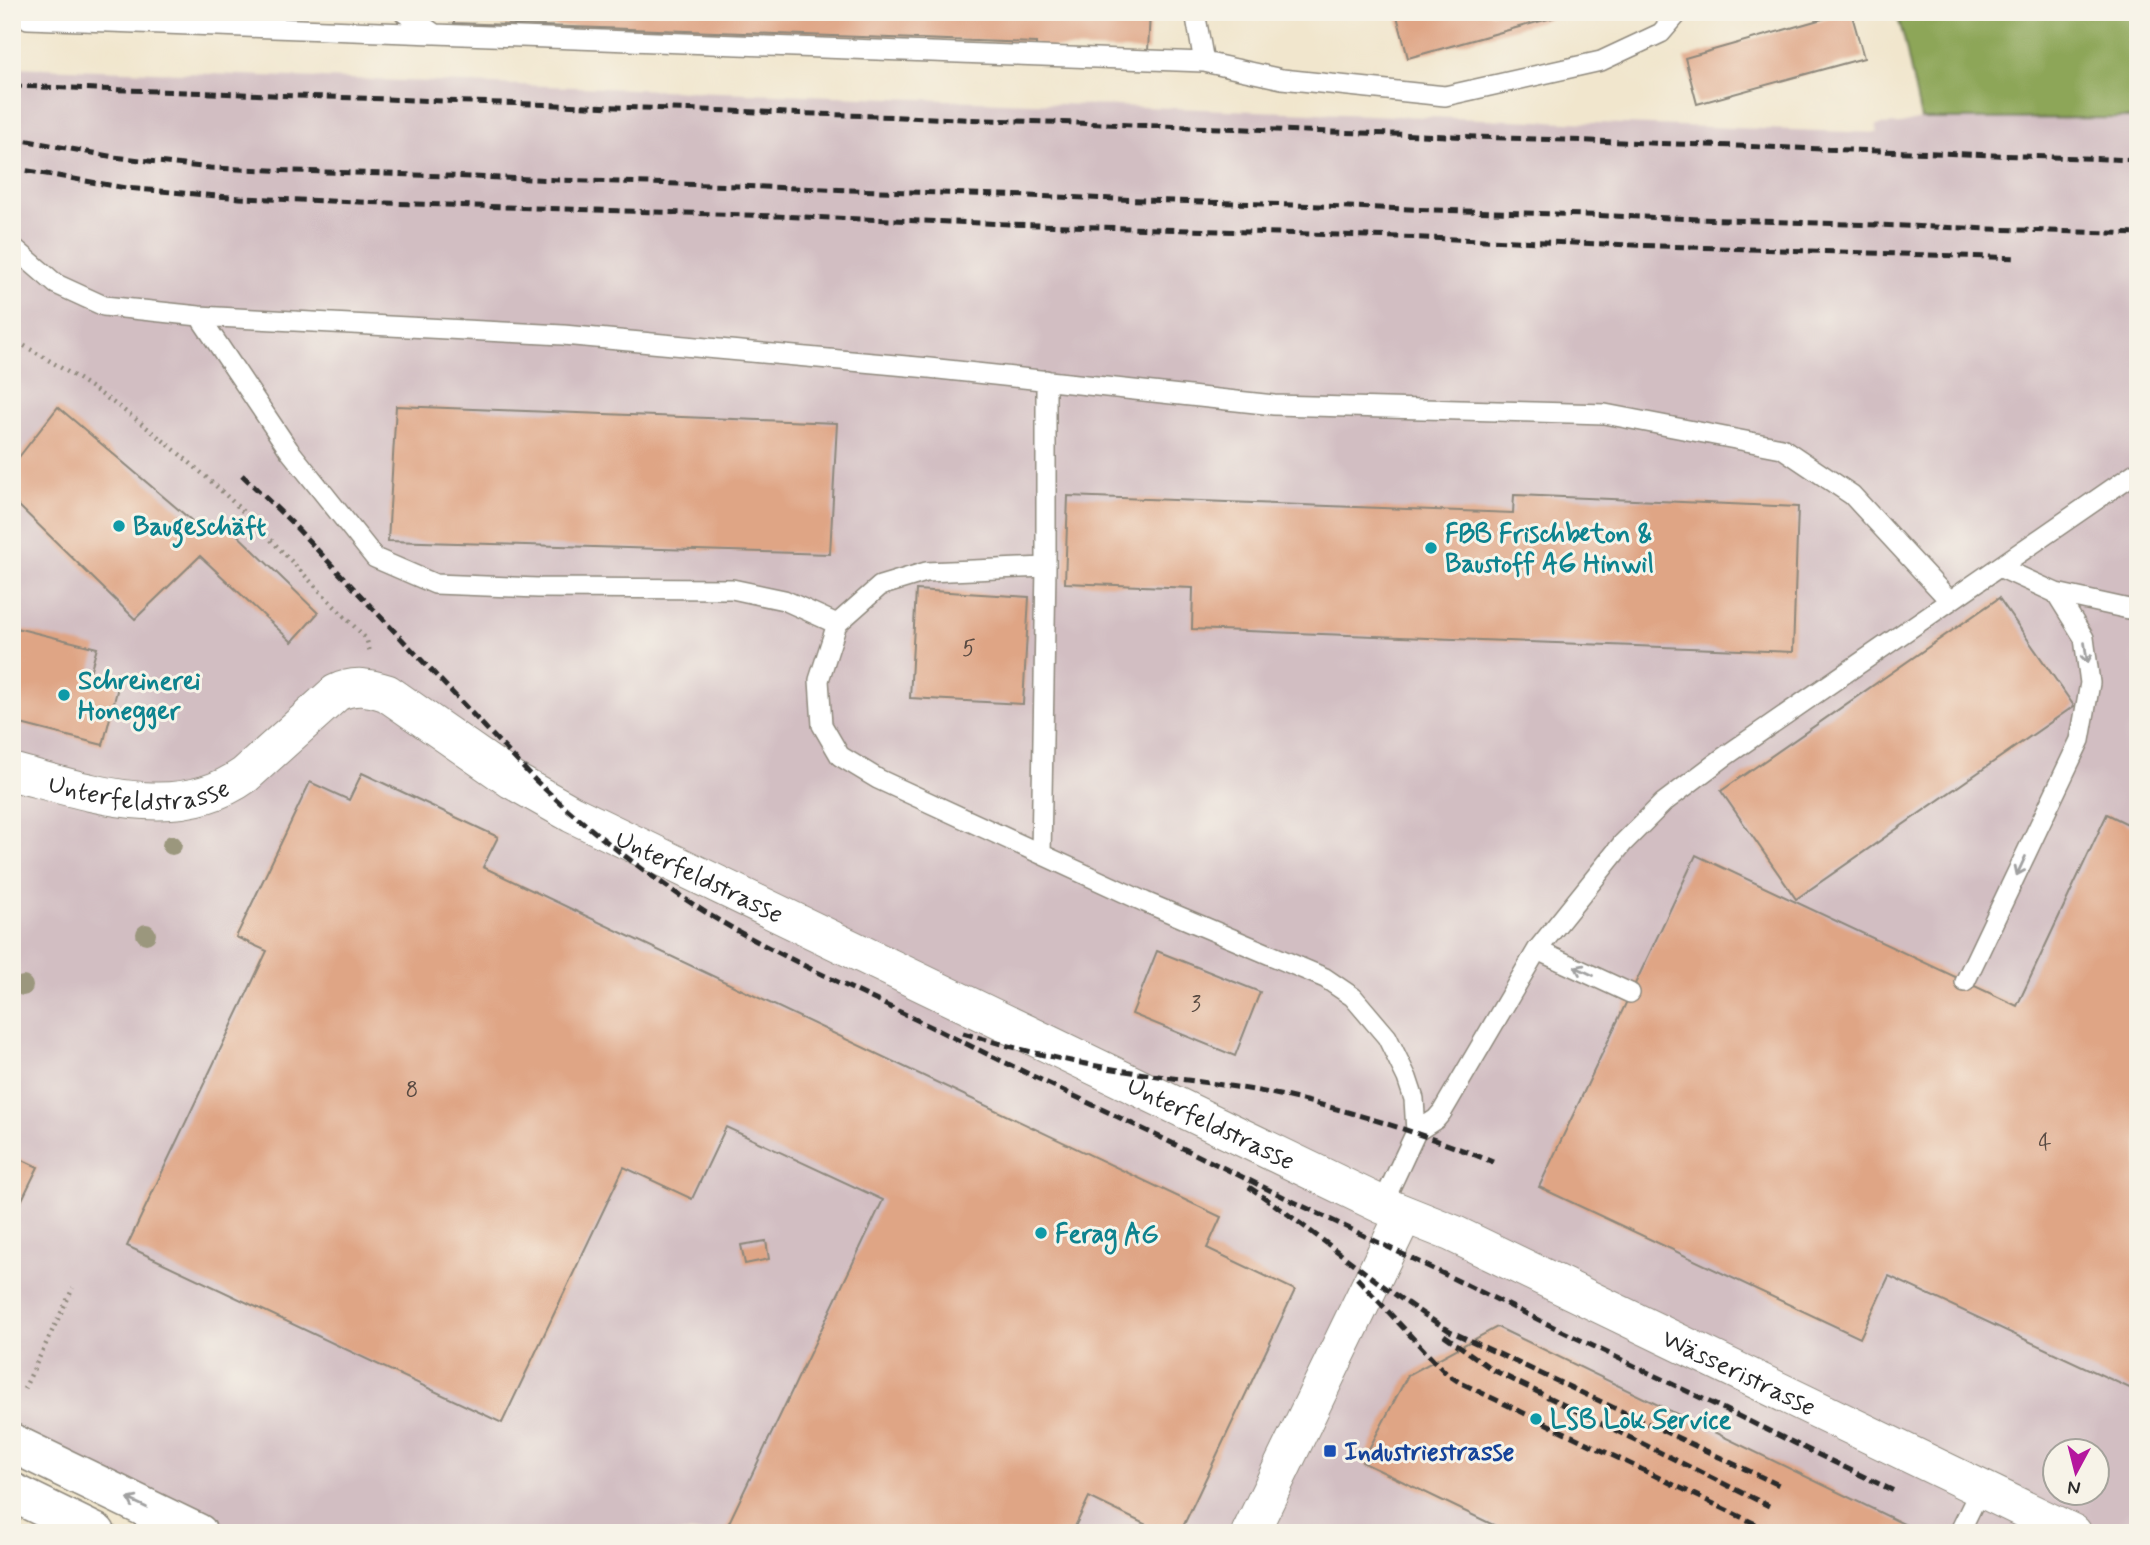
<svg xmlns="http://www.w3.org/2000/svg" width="2150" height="1545" font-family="Mynerve,sans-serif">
  <rect width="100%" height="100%" fill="#f7f3e8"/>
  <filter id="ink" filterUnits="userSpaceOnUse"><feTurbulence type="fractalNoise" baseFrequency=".0143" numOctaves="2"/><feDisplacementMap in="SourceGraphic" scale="14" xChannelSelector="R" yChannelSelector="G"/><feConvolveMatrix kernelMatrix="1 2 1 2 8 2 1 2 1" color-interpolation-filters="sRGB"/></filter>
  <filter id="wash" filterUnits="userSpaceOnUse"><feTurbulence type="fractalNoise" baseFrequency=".00686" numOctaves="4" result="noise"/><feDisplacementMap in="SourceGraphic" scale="28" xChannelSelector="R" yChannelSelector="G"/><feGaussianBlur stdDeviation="1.57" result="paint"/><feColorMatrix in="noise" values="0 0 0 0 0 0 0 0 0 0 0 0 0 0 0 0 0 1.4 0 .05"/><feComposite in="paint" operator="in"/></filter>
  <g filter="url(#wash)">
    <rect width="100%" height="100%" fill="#f1e6cd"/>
    <path fill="#d2bec2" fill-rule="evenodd" d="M12,67L1877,133L1876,125L1901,124L1921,119L2138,118V1533H198L12,1443ZM2056,1450H2098V1492H2056Z"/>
    <path fill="#8da658" stroke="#5c6842" stroke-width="2" d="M1896,12H2138V118L1921,119L1904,38Z"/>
    <g id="blocks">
      <path fill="#dfa585" d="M454,12H1150L1148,51L1036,47V43L454,23Z
        M1396,12H1565L1566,14L1408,58Z
        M1847,12H1851L1864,58L1697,104L1685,58Z
        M396,406L837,423L830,554L388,541Z
        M58,407L205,532L221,519L318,613L292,642L200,556L135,619L12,499V466Z
        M1514,495L1798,507L1793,652L1192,629L1193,588L1065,583L1068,496L1513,513Z
        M916,590L1029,597L1023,704L910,698Z
        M1999,598L2074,706L1796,899L1721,791Z
        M12,627L97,648L90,672L120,679L103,745L13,722L16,711L12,710Z
        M362,773L498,837L483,867L1221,1217L1207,1248L1295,1290L1180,1533H1163L1089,1497L1072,1533H724L883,1200L726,1127L692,1199L624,1167L502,1423L127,1246L267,951L236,937L310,782L349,800Z
        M2107,814L2138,829V1392L1889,1276L1860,1338L1539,1187L1696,855L2017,1006Z
        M1157,951L1260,992L1235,1056L1132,1014Z
        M12,1155L38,1167L12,1220Z
        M766,1241L769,1259L745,1264L741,1245Z
        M1497,1327L1908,1526L1905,1533H1510L1362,1462L1408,1375Z"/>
    </g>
  </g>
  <g filter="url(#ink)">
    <use href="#blocks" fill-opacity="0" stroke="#8e887c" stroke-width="2"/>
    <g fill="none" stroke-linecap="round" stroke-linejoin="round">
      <defs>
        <path id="lane" d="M23,12L28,19L434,34
          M403,12L435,34L1204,62L1282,79L1445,96L1601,61L1661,33L1679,12
          M1195,12L1204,62
          M12,246L56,284L104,306L199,316L563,335L929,368L1274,405L1605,414L1782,448L1852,495L1950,601
          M199,316L289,450L375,558L435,584L538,588L732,589L784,600L837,624
          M1046,567V380
          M1999,567L2056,593L2138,611
          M1041,854L1046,567L926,572L880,586L837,624L819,680L822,725L840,756L878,779L1145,902L1325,978L1353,997L1387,1037L1407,1078L1414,1099L1416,1132
          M1537,950L1630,993
          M1965,982L2080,740L2090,683L2084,638L2056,593
          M1382,1205L1416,1132L1436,1119L1442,1112L1537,950L1623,843L1663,803L1724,757L2138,471
          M1959,1533L1981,1488"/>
        <g id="street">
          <path id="s1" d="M12,772C86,791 176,825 245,775L336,693C354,684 369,687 387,693L512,780L572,814L1382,1205L1452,1233L2073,1533"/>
          <path d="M1250,1533L1404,1215"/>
        </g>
        <path id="secondary" d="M12,1443L198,1533
          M12,1492L96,1533"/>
      </defs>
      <use href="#lane" stroke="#8e887c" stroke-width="22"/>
      <use href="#street" stroke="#8e887c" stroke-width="39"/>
      <use href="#secondary" stroke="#8e887c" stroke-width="41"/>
      <path stroke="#8e887c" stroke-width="4.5" stroke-dasharray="2 5" stroke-linecap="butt" d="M12,339C92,383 166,438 232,501C277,544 318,591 363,635L367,641L370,652
        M24,1389L73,1288"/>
      <use href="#lane" stroke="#fff" stroke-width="19"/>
      <use href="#street" stroke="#fff" stroke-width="37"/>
      <use href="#secondary" stroke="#fff" stroke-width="38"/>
      <path stroke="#2b2b2b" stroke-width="5" stroke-dasharray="10 5" stroke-linecap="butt" d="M12,86L2138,160
        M12,138L114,157L210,168L2138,234
        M12,168L126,188L240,198L2018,258
        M242,475L291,522L535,780C590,831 649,877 713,917C745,936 779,953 813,970L1896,1492
        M963,1033C1007,1046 1051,1058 1097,1066C1154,1077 1213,1082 1270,1093C1347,1109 1421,1133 1493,1162
        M1249,1187C1318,1233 1379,1288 1450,1331L1781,1486
        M1357,1278L1434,1361L1447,1374L1459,1382L1760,1526
        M1444,1335L1493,1370L1769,1506"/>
    </g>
    <g fill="#9b977d">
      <circle cx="172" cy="845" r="10"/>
      <circle cx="146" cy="934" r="10"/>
      <circle cx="23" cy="986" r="10"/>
    </g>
    <defs><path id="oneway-shaft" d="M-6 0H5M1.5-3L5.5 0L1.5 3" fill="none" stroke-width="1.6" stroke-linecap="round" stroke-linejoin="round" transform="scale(1.75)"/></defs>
    <g stroke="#a0a0a0">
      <use href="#oneway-shaft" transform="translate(2086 653) rotate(82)"/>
      <use href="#oneway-shaft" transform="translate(2021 866) rotate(115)"/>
      <use href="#oneway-shaft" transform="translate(1584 971) rotate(-155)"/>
      <use href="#oneway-shaft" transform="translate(137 1503) rotate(-154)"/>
    </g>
  </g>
  <g fill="#0f9aa8" stroke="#f7f3e8" stroke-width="2.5">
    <circle cx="119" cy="526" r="7"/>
    <circle cx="1431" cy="548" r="7"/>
    <circle cx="64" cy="695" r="7"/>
    <circle cx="1041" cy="1233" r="7"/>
    <circle cx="1536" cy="1419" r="7"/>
  </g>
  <rect fill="#1a4fb4" stroke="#f7f3e8" stroke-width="2.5" x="1323" y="1444" width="14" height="14" rx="3.5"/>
  <g text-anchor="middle" stroke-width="6" stroke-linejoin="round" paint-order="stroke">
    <g font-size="23" fill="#584a42">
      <text x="969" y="655">5</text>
      <text x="1196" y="1011">3</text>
      <text x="412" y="1097">8</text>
      <text x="2045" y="1149">4</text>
    </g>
    <g font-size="26" font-weight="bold" fill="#0d838f" stroke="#f7f3e8" text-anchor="start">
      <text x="133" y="535">Baugeschäft</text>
      <text x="1445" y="542">FBB Frischbeton &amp;<tspan x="1445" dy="30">Baustoff AG Hinwil</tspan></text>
      <text x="78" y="689">Schreinerei<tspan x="78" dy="30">Honegger</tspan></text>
      <text x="1055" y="1242">Ferag AG</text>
      <text x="1550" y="1428">LSB Lok Service</text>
    </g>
    <g font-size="26" fill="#2b2b2b" stroke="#f7f3e8">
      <text dy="9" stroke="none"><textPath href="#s1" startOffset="130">Unterfeldstrasse</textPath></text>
      <text dy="9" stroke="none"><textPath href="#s1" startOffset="780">Unterfeldstrasse</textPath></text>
      <text dy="9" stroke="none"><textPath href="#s1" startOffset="1348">Unterfeldstrasse</textPath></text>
      <text dy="9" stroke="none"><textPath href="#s1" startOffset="1932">Wässeristrasse</textPath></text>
    </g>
    <g font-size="26" font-weight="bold" fill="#164399" stroke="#f7f3e8" text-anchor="start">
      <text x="1344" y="1460">Industriestrasse</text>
    </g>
  </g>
  <rect width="2150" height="1545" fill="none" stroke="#f7f3e8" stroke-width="42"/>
  <g transform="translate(2076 1472) rotate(187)"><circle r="33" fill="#f7f3e8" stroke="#a5a39c" stroke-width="2"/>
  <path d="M0-5L12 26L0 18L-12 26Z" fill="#b5179e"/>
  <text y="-10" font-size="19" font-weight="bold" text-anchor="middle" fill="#2b2b2b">N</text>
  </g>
</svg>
